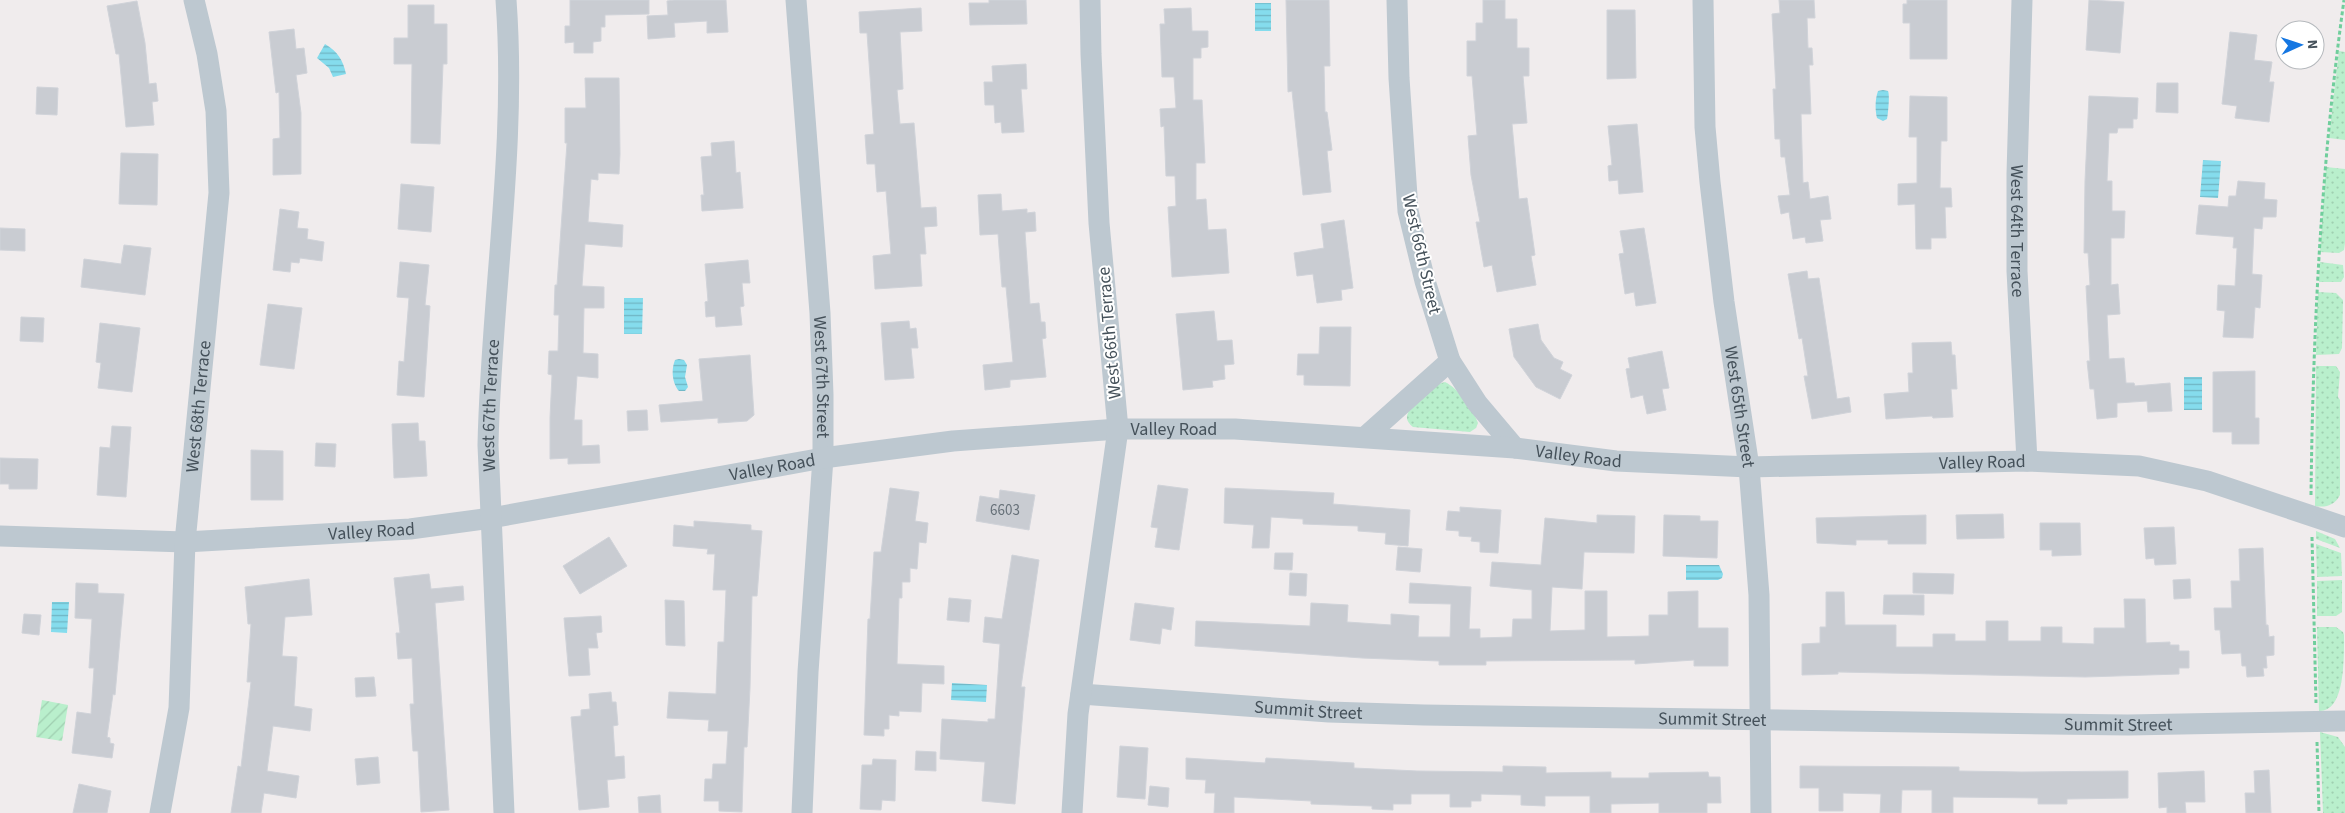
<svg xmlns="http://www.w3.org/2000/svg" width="2345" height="813" font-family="'Source Sans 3',sans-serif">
  <defs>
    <pattern id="grass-dots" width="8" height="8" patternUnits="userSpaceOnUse" patternTransform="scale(1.25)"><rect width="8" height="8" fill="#b9efcc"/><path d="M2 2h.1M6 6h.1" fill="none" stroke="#a0cfb1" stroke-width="1.8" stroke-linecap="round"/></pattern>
    <pattern id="garden-furrows" width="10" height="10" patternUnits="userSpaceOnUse" patternTransform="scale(1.25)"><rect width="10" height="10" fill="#b9efcc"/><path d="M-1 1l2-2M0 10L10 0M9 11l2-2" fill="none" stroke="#a0cfb1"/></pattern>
    <pattern id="water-rules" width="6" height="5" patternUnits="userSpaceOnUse" patternTransform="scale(1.25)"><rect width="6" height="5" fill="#85dced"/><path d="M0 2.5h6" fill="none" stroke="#6fb5c3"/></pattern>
  </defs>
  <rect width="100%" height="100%" fill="#f0eced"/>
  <path fill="url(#grass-dots)" d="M2339,51L2345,52V140L2329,138Z
    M2326,167L2345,169V243L2344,250L2339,253L2320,252Z
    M2320,262L2343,265L2344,277L2341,282H2319Z
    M2318,292L2336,293L2343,300L2342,348L2339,354L2316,355Z
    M2316,366H2336L2340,372L2338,397L2340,400V495C2335,505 2326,508 2315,506Z
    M1445,382C1458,388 1473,409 1478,423L1476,428L1470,432L1413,427C1407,422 1405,418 1409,411L1438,384Z
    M2316,531L2335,539L2340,548L2316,539Z
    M2316,544L2341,553L2342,576L2317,577Z
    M2342,580V612L2336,616H2317V581Z
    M2317,627H2336L2343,632L2344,635C2344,660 2345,712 2319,711Z
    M2320,732L2338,737L2345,747V813H2323Z"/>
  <path fill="url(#garden-furrows)" d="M42,700L68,705L62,741L36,737Z"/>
  <path fill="url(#water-rules)" d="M1255,3H1271V31H1255Z
    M325,44C338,52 343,60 346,74L333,77L329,68L317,58Z
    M1883,90L1888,91C1890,95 1888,114 1887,119L1883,121L1877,118C1875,110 1875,99 1878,91Z
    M2203,160L2221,161L2218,198L2200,197Z
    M624,298H643L642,334H624Z
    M679,359L684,360L687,365L685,377L688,387L685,391H679C672,383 671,370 675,360Z
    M2184,377H2202V410H2184Z
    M1686,565H1719L1723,574L1722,578L1718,580H1686Z
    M52,602H69L67,633L51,632Z
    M952,683L987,685L986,702L951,700Z"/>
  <path fill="#c9ccd2" stroke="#d0d3d9" d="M570,0H649V14L605,15V27H601V41L593,42V53H574V42L565,43V26H570Z
    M674,0H726L728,32L707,33V21L674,23L675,37L648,39L647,16L668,15L667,1Z
    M989,0H1026L1027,24L970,25L969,3H989Z
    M1286,0H1329L1330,66H1324L1325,112H1327L1332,150L1327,151L1331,192L1303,195L1292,91L1288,92Z
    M1483,0H1505V19H1517V48H1529V76H1523L1527,123L1512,124L1519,199L1527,198L1535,255L1531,256L1536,285L1497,292L1492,265L1484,267L1476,222H1480L1471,175L1468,136L1477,135L1472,76H1467V41H1476V23H1483Z
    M1779,0H1814L1815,18H1807L1808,48H1812L1813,65H1809L1811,114H1801L1803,183L1808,182L1810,199L1828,196L1831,219L1820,220L1823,241L1806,243L1805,237L1793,239L1789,212L1781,214L1778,196L1790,195L1785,157H1781L1780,139H1775L1773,89H1776L1772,14L1780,13Z
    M1907,0H1947V59H1910V23H1903V4H1907Z
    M2089,0L2124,2L2120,53L2086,50Z
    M137,1L145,43L149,84L156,83L158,101L152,102L154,125L126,127L119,54H116L107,6Z
    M408,5H434V24H447V64H443L440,144L411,143L412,64H394V38H408Z
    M921,8L922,31L900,32L903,89L897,90L900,124L914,123L921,208L936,207L937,226L924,227L926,254H920L922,286L875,289L873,256L891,254L886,191L877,192L875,164H867L865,135L874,134L867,33H860L859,12Z
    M1191,8L1192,31H1208V47L1201,48V58H1193V100H1202L1205,163H1196V200L1206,199L1208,230L1226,229L1229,273L1172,277L1168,207L1176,206L1175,176H1166L1164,126L1161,127L1160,109L1176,108L1174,77H1162L1160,24H1165L1164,9Z
    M1607,10H1635L1636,78L1607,79Z
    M294,29L296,49L304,48L307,73L296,75L301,113V174L273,175V139L280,138L279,92L276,93L269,32Z
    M2230,32L2257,35L2254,60L2272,62L2269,82H2274L2269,122L2235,118L2237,106L2222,104Z
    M1026,64L1027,89H1021L1024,132L1002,133L1001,122L995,123L994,105H985L984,82H993L992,66Z
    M585,78H619L620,154L619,174L598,173V180L591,179L588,222L623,225L622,247L585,244L582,286L604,287V308H584L583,353L598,354V378L577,376L574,420H582V446L599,445L600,463L568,464V458L550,459V418L552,375L548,374L549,351H558L559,315H554L555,285H557L567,143H565V108H586Z
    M2157,83H2178V113L2156,112Z
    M37,87L58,88L57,115L36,114Z
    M1910,96L1947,97V141H1941L1940,188H1951L1952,207H1945L1946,238H1931V249H1916L1915,204L1898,205V184L1917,183V137H1909Z
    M2089,96L2138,98L2137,119H2133V128H2118L2117,133H2109L2107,181H2112V211H2125L2124,238H2111V285L2118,284L2120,314L2107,315L2109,359L2124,358L2126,383H2134L2135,386L2170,383L2172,411L2148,412L2147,401L2117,403V417L2097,419L2094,389H2090L2087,361H2090L2086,286L2090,285L2088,253H2084L2085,181Z
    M1637,124L1643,192L1619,194L1618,180L1609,181L1608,166L1612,165L1608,126Z
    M734,141L736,173L740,172L743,208L702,211L701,195H704L701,157L712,156L711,143Z
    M121,153L158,154L157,205L119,204Z
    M2238,181L2265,183L2264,199L2277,200L2276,217H2263L2262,229L2254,228L2252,274L2262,275L2260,308L2255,307L2253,338L2223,337L2225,311L2217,310L2218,285L2235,286L2237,248H2233L2234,237L2196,234L2199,205L2228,207L2229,196H2236Z
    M401,184L434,187L431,232L398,229Z
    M1001,194L1002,211L1027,209V213L1035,212L1036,231L1025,232L1030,304L1039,303L1041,322H1045L1046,338L1042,339L1046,377L1010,380V387L985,390L983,365L1013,362L1006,287H1002L998,234L980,235L978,195Z
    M280,209L299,212L297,228L308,229L307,239L324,242L322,261L300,258L299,263L291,262L290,272L273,270Z
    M1344,220L1353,288L1341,290L1342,300L1317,303L1313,274L1297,276L1294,253L1324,248L1321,224Z
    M0,228L25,229V251L0,250Z
    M1644,228L1656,303L1636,306L1634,292L1625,294L1619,254L1624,253L1620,231Z
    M124,245L151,248L145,295L81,287L84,259L121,264Z
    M748,260L750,283H742L744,306L740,307L742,325L716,327L715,316L706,317L705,302L708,301L705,264Z
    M400,262L429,265L425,305L430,306L424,397L397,395L399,361L404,362L409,298L397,297Z
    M1807,271L1808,279L1819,278L1837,399L1849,397L1851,412L1812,419L1804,376H1808L1802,338L1799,339L1788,274Z
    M268,304L302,308L294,369L260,365Z
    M1214,311L1217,341L1232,340L1234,364L1224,365L1225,379L1212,381L1213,387L1183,390L1176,314Z
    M21,317L44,318L43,342L20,341Z
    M909,321L910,329L916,328L918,348H911L914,378L885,380L881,323Z
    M100,323L140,328L132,392L98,388L101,363L96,362Z
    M1538,324L1541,340L1554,358L1563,362L1560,369L1572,375L1560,399L1536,387L1514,357L1509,329Z
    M1320,327H1351L1350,386L1304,385V375H1297L1298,354H1319Z
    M1951,342L1952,355H1955L1957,389H1951L1953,417L1933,418L1932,416L1886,419L1884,394L1909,392L1908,373H1913L1912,343Z
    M1662,351L1669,388L1662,389L1666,410L1647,414L1643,395L1631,398L1626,369L1630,368L1628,358Z
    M750,355L754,415L747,421L718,423V418L661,422L659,405L703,401L699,359Z
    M2255,371V418H2259V444H2232V432H2213V372Z
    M647,410L648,430L628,431L627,411Z
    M418,423L419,441H425L427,476L394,478L392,424Z
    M112,426L131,427L126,497L97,495L100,447L110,448Z
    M316,443L336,444L335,467L315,466Z
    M251,450L283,451V500H251Z
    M0,458L38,459L37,489H9V484H0Z
    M1158,485L1188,489L1179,550L1155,547L1158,528L1151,527Z
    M890,488L919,492L915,521L928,523L926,543L919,542L917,569L910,568V582H902V598H899L897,664L944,666V684L922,683L921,712L899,711V716L889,715V729H884V736L864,735L868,619H870L874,552H881Z
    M1225,488L1334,493L1333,504L1410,510L1408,546L1385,544L1386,533L1358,531V526L1303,524V519L1271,517L1269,548H1252L1254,525L1224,523Z
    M1000,490L1035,495L1029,530L976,521L980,496L999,499Z
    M1460,507L1501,510L1498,553L1480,552V542L1471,541L1472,537L1459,536V531L1446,530L1448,511L1460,512Z
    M2003,514L2004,538L1957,539L1956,515Z
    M1597,515L1635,516L1634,553L1584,552L1582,589L1552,587L1550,631L1585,630V591H1607V637L1649,636V615H1668V592L1698,591V628H1728V666H1694V660L1635,664V660L1486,661V665H1439V661L1362,658L1195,646L1196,621L1310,626L1311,603L1348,605L1347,622L1391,625V614L1419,616L1418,637H1450L1451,604L1409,603L1410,583L1471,587L1469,629H1480V638L1512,637L1513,619H1532V590L1490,586L1492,562L1541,565L1545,518L1597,523Z
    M1664,515L1700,516V521H1718L1717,558L1663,556Z
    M1926,515V544H1888V540H1856V545L1817,543L1816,518Z
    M694,521L751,525V530L762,531L757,596H752L750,688L747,747H744L742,812L719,811V801H704L705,779H712L713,764H726L728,731H708L709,720L667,718L669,692L716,694L718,642H724L726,590H713L715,554H707L708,549L673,546L674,525L694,527Z
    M2040,523H2080L2081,555L2052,556V550H2040Z
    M2174,527L2176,564L2155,565L2154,558L2146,559L2144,528Z
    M609,537L627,566L580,594L563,566Z
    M1398,547L1422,549L1420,572L1396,570Z
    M2263,548L2266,625H2268L2269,637L2274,636V655L2266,656L2267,668H2263L2264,676L2247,677L2246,666H2242L2241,653L2222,654L2220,630H2215L2214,608H2232L2231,581H2240L2239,549Z
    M1275,553H1293L1292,570L1274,569Z
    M1012,555L1039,560L1021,687H1025L1015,804L982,801L985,762L940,759L942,719L988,722V719H995L1000,644L983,642L985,617L1002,619Z
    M1290,573L1307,574L1306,596L1289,595Z
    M1913,573L1954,574L1953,594L1913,593Z
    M429,574L431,589L463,586L464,600L435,603L449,810L421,812L418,751H413L410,704H414L412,658L398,659L396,633H400L394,578Z
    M309,579L312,615L285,617L282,656L297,657L294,706L312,709L310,731L273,726L267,771L299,776L296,798L264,793L261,813H231L238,766L241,767L251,682H247L251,624H248L245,587Z
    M2190,579L2191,598L2174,599L2173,580Z
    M76,583L98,584V593L124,594L115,695L113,694L107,737L110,738V743L114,744L112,758L72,753L77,712L91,714L94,668H89L92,619L75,618Z
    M1826,592H1844L1845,625H1896V647H1933V634H1955V641H1986V621H2008V641H2041V627H2062V643L2094,644V628H2125L2124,599H2145L2146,643L2170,642V645H2179V651H2189V668H2179V674L2085,677L1838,672V674L1802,675V644L1820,643V627H1826Z
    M1884,595H1924V615L1883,614Z
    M949,598L971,600L969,622L947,620Z
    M665,600L684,601L685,646L666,645Z
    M1135,603L1174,608L1171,630L1162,628L1160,644L1130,640Z
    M24,614L41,615L39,635L22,633Z
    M601,616L602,632L596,633L598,648H588L590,675L569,676L564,618Z
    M374,677L376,696L356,697L355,678Z
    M611,692L612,702H616L618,725L613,726L615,757L624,756L625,778L607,780L609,807L579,810L571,717L581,716V710L590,709L589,694Z
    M1120,746L1148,748L1145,799L1117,797Z
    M916,751L936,752V771L915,770Z
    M378,757L380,783L357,785L355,759Z
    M1186,758L1265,763L1266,758L1354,763V768L1417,771L1503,772V766L1546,767V773L1611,772V778H1649V773L1708,772L1709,777H1720L1721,803H1707V813H1659V803L1611,804V813H1590V796H1545V806L1521,805V795L1481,794V801H1471V807H1450V794H1411V804H1393V810L1372,809V806L1311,804V801L1234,797V813H1214L1215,793H1205L1206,780L1186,779Z
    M873,759L896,760L895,801L882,800L881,810L860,809L862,765H872Z
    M1800,766L1959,767V771L2021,772L2128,771V798L2067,799V804H2038V798L1953,797V813H1932V790H1902L1901,813H1880L1881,794L1843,793V811H1819V788H1800Z
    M2269,770L2271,813H2246L2245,793H2255L2254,771Z
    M2204,771L2205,802H2185L2186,813H2167V807L2159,808L2158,773Z
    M79,784L111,791L107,813H73Z
    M1150,786L1169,788L1168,807L1148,805Z
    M660,795L661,813H639L638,797Z"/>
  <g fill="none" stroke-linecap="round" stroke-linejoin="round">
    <path stroke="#70ce9c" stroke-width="3" stroke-dasharray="4 2.5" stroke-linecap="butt" d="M2311,495C2313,329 2321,165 2344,0
      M2312,537L2316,703
      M2317,742L2319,813"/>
    <g stroke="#bdc8d0" stroke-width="21">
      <path id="s1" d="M796,0L820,313L823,395V458L808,672L802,813"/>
      <path id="s2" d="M1703,0L1705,127L1710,182L1724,302L1749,467L1759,595L1761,813"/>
      <path id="s3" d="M2022,0L2017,174V271L2027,461"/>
      <path d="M1450,361L1477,403L1515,448"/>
      <path d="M1365,437L1450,361L1425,281L1408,211L1399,78L1397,0"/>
      <path id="s4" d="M0,536L185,542L410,529L491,518L823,458L953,441L1118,429H1235L1515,448L1616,461L1749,467L2027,461L2139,466L2207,481L2345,527"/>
      <path id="s5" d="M1081,694L1329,712L1424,715L2128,725L2345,721"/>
      <path id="s6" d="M160,813L179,708L185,542L219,193L216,111L207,54L194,0"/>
      <path id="s7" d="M504,813L488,445C491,298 517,147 506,0"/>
      <path d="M1072,813L1078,714L1118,429L1099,223L1091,54L1090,0"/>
    </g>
  </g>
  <g text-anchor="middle" stroke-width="4" stroke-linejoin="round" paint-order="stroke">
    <g font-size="15" fill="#667078">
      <text x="1005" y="515">6603</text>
    </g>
    <g font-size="18" fill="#45515a" stroke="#fff">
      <text dy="6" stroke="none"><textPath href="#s3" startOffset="231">West 64th Terrace</textPath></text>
      <text transform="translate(1422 254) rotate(77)" y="6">West 66th Street</text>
      <text transform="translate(1109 333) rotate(-95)" y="6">West 66th Terrace</text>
      <text dy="6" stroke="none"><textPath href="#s1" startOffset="378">West 67th Street</textPath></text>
      <text dy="6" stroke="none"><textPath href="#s6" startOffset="409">West 68th Terrace</textPath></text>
      <text dy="6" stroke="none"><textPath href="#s7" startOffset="408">West 67th Terrace</textPath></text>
      <text dy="6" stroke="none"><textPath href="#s2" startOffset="409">West 65th Street</textPath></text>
      <text dy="6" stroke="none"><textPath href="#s4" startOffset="1182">Valley Road</textPath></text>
      <text dy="6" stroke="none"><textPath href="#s4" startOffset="1588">Valley Road</textPath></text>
      <text dy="6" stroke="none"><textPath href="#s4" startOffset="1992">Valley Road</textPath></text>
      <text dy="6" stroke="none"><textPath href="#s4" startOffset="778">Valley Road</textPath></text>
      <text dy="6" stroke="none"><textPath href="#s4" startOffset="372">Valley Road</textPath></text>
      <text dy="6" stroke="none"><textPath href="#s5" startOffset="228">Summit Street</textPath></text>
      <text dy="6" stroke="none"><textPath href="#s5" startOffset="632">Summit Street</textPath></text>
      <text dy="6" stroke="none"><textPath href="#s5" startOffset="1038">Summit Street</textPath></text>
    </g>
  </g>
  <g transform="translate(2300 45) rotate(87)"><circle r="24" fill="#ffffff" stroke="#b5b9bd"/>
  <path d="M0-4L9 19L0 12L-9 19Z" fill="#1577e2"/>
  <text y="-8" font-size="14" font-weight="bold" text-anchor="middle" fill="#45515a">N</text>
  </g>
</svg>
